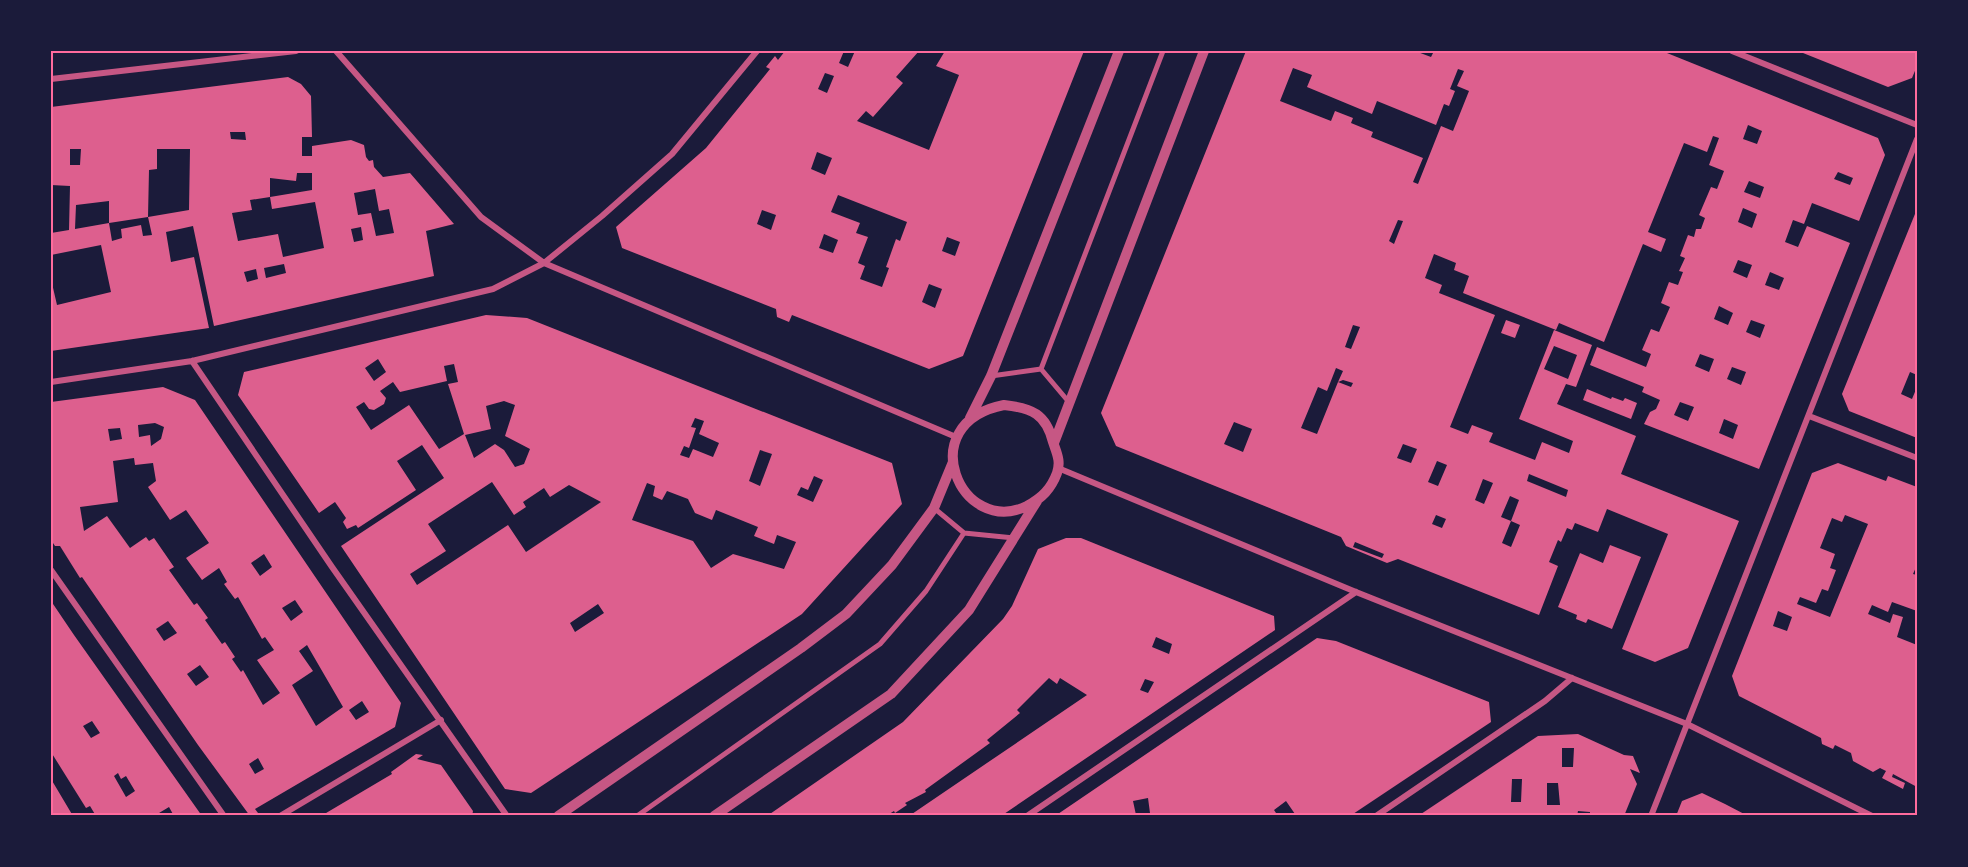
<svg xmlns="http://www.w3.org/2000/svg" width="1968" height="867" font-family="'Titillium Web',sans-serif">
  <rect width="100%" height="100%" fill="#1b1b3a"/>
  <path fill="#dd5f8e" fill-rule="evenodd" d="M785,51H844L839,63L848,67L855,51H919L896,77L903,83L873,117L866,111L857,121L929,150L959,75L936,66L945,51H1084L963,356L929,369L792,315L789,322L777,317L776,309L622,248L616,227L706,148L770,69L766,67L775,56L778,60ZM825,73L834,76L827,93L818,89ZM817,152L832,158L825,175L811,169ZM838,195L907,222L900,241L896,239L886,267L889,268L882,287L860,279L865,266L858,263L868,237L856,233L860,223L831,212ZM762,210L776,215L771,230L757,224ZM824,234L838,240L833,253L819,248ZM947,237L960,242L955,256L942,251ZM929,284L942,289L935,308L922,302Z
    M1246,51H1415L1431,57L1434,51H1662L1878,138L1885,155L1859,221L1812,203L1804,224L1793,220L1785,242L1798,247L1807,226L1850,243L1759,469L1644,424L1650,412L1656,409L1660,400L1642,392L1644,387L1590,365L1597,347L1646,367L1651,354L1642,350L1651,329L1659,332L1670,307L1661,303L1669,282L1678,285L1683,272L1679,271L1685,258L1680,256L1688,235L1694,237L1696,229H1701L1705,218L1699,215L1711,187L1717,189L1724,171L1709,165L1719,138L1713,136L1707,152L1684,143L1648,232L1666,239L1661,252L1643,244L1604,342L1559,323L1556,330L1463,293L1469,276L1454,270L1456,263L1434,254L1425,278L1442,285L1439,293L1495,315L1450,427L1468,434L1472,425L1493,433L1489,442L1535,460L1542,442L1569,453L1573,441L1519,419L1554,330L1592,345L1576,387L1566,384L1557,404L1636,436L1621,474L1739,521L1688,648L1655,662L1622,649L1668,534L1607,509L1598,532L1575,523L1572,530L1567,528L1561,542L1558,540L1549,562L1558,566L1539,615L1398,559L1387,563L1346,546L1341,537L1116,446L1101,413ZM1293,68L1312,75L1307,87L1372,114L1377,101L1436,125L1444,104L1449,106L1455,91L1450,89L1458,69L1464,71L1457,86L1469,91L1453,131L1441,126L1418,184L1413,182L1423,158L1371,137L1373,132L1351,123L1353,118L1335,111L1331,121L1280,101ZM1748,125L1762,131L1757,144L1743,139ZM1838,172L1853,178L1850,185L1834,179ZM1749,181L1764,187L1760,198L1744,192ZM1743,208L1757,214L1752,228L1738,222ZM1398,220L1403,221L1394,244L1389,241ZM1738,260L1752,265L1747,278L1733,272ZM1770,272L1784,278L1779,290L1765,285ZM1719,306L1733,313L1728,325L1714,319ZM1751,320L1765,325L1760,338L1746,332ZM1353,325L1360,327L1351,349L1345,347ZM1554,346L1577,355L1568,379L1544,369ZM1700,354L1714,359L1709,372L1695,366ZM1732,367L1746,372L1741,385L1727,379ZM1336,368L1343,371L1338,382L1343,380L1353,383L1351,387L1338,382L1317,434L1301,428L1318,387L1327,391ZM1680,402L1694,407L1688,421L1674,415ZM1724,419L1738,425L1733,439L1719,433ZM1234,422L1252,429L1243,452L1224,444ZM1403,444L1417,449L1411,463L1397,458ZM1437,461L1447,465L1438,486L1428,482ZM1529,474L1568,490L1566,497L1527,481ZM1483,479L1493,483L1484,504L1475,500ZM1510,496L1519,500L1511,521L1501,517ZM1436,515L1446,519L1442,528L1432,524ZM1511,521L1520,525L1511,547L1502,543ZM1355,542L1384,554L1382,558L1353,547Z
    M1798,51H1917V66L1912,78L1888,87Z
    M288,77L301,84L311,96L312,137H302V156H312V146L351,140L364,145L366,157L369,161L373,160L374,167L383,177L410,173L454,224L426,231L434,276L214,326L193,226L166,232L171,262L194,257L209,328L51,351V279L57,305L111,292L101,245L51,255V233L69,230L70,186L51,185V107ZM230,132H245L246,140L231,139ZM70,149H81L80,165H70ZM157,149H190L189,210L148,217L152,235L143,236L141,225L121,229L122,238L112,241L109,223L75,229L76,205L109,201V223L148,217L149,170L157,169ZM297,173H312V190L270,197V178L296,181ZM375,189L379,211L389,209L394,233L376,236L371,213L358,215L354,193ZM270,197L272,209L315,202L324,248L283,257L278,234L238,241L232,213L252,210L250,200ZM361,227L363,240L354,242L351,229ZM284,264L286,273L266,278L264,268ZM256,269L258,279L247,282L244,272Z
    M1917,209V375L1910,372L1901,394L1912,399L1917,387V438L1849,411L1842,394Z
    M486,315L527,318L892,463L902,504L802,614L531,793L505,789L341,546L444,478L422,445L397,461L416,490L358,528L356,525L347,529L343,522L346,518L335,502L319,513L238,395L244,372ZM378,359L386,372L374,381L365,368ZM454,364L458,382L448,384L464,434L439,449L409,405L371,430L356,407L364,402L369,409L374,410L384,404L386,398L380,391L393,382L400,392L447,381L444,366ZM504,401L515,405L505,436L530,449L524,464L515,467L504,450L495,444L474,458L465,435L491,429L486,406ZM695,418L704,421L699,434L719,443L713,457L693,449L689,458L680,455L684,446L689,448L696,428L691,427ZM760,450L772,454L760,486L749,481ZM814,476L823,480L813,502L797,495L801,487L808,490ZM492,482L514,515L526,507L523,502L544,488L550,497L569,485L601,502L526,552L508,525L417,585L410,574L446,551L428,524ZM647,483L655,486L653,496L662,500L667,491L688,499L695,513L712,520L716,510L758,527L754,536L774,544L777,535L796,542L784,569L733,554L711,568L693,541L632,520ZM598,604L604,613L575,632L570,623Z
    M1506,320L1520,325L1515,338L1501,333Z
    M163,387L195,400L401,703L395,727L255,809L258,813L254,816H250L198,745L82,577L80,578L60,546H55L51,540V402ZM155,423L164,427L161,439L151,446L150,435L139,437L138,425ZM120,428L122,439L110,441L108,429ZM134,458L135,465L153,463L156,481L148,487L170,520L186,510L209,543L186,558L202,580L219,568L227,582L224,584L235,599L238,597L262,639L265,637L274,650L257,660L280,693L263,705L243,670L241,672L232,659L235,657L225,642L222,644L205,620L208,618L197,603L194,605L169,570L174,567L154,538L149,541L146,537L130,548L107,516L84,531L80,507L118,502L113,461ZM264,554L272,567L260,576L251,563ZM295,600L303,612L291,621L282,608ZM168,621L177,633L164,641L156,629ZM307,645L343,707L316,726L292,685L313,671L299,651ZM200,665L209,677L196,686L187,674ZM362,701L369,712L356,720L349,710ZM258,758L264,769L255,774L249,764Z
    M1587,389L1611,399L1612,397L1623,401L1625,398L1637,403L1631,419L1583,400Z
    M1838,463L1886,481L1888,476L1917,487V565L1913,574L1917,575V611L1892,602L1888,612L1872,605L1868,614L1890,623L1893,614L1903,617L1897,637L1917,645V787L1893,774L1892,777L1905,783L1903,789L1882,778L1886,771L1880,768L1873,772L1853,761L1851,753L1835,745L1833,749L1822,744L1821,738L1739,696L1732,676L1812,473ZM1845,515L1868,524L1830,617L1797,604L1800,597L1816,603L1822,589L1828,591L1836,570L1830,568L1835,554L1820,548L1832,518L1842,522ZM1778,611L1792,617L1787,631L1773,626Z
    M1066,538H1081L1274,616L1275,630L1001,816H909L1087,695L1060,678L1057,684L1049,678L1017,710L1020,713L987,740L990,743L925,790L926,792L905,803L907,805L895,813L894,811L886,816H767L903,722L1003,619L1012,606L1038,549ZM1156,637L1172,644L1169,654L1152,647ZM1145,679L1154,682L1148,693L1140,690Z
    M1610,545L1641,557L1612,629L1588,619L1586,623L1576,619L1577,615L1558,607L1580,553L1603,563Z
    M51,601L74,635L202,816H174L169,807L154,816H96L90,806L86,808L51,752ZM92,721L100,733L91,738L83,726ZM118,773L121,779L126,776L135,791L126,797L114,776Z
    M1317,638L1336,641L1489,702L1491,722L1350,816H1291L1295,814L1286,801L1274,810L1278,816H1139L1150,813L1148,798L1133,801L1136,815L1055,816Z
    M1578,734L1624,755L1633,756L1640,773L1630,769L1637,784L1624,816H1590V812L1578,811L1577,816H1418L1538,736ZM1562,748H1574L1573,767H1562ZM1512,779H1522L1521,802H1511ZM1547,783H1558L1560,805H1547Z
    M416,754L423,755L417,759L441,765L473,811L472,816H321L392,774L391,772Z
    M51,779L73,816H51Z
    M1702,793L1725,804L1748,816H1676L1682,801Z"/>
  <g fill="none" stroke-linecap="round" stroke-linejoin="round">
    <path stroke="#c65784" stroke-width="5" d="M1041,369L1068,401
      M991,376L1041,369L1163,51
      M964,533L1014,538
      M637,816L880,644L926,591L964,533L934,508"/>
    <path stroke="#c65784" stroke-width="6" d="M336,51L481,217L544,263L956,437
      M1732,51L1917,125
      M51,79L296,51
      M192,361L332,567L507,816
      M51,382L192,361L493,289L544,263L602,216L672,154L757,51
      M1809,416L1917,458
      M1058,468L1356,592L1687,724L1872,816
      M51,570L224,816
      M280,816L441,720
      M1027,816L1356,592
      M1376,816L1545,701L1572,678
      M1651,816L1917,139"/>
    <path stroke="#c65784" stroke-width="10" d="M1004,405C1032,408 1046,414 1053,442C1057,454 1061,461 1057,473C1051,489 1042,498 1027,506C961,538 911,423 1004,405Z
      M970,418L991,376L1119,51
      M1054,443L1204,51
      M558,816L801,648L846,614L892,565L934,508L953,462
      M714,816L891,694L969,610L1037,501"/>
  </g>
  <rect width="1968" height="867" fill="none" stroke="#1b1b3a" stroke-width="105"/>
  <rect x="52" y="52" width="1864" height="762" fill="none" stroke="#ff6b9d" stroke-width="2"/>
</svg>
